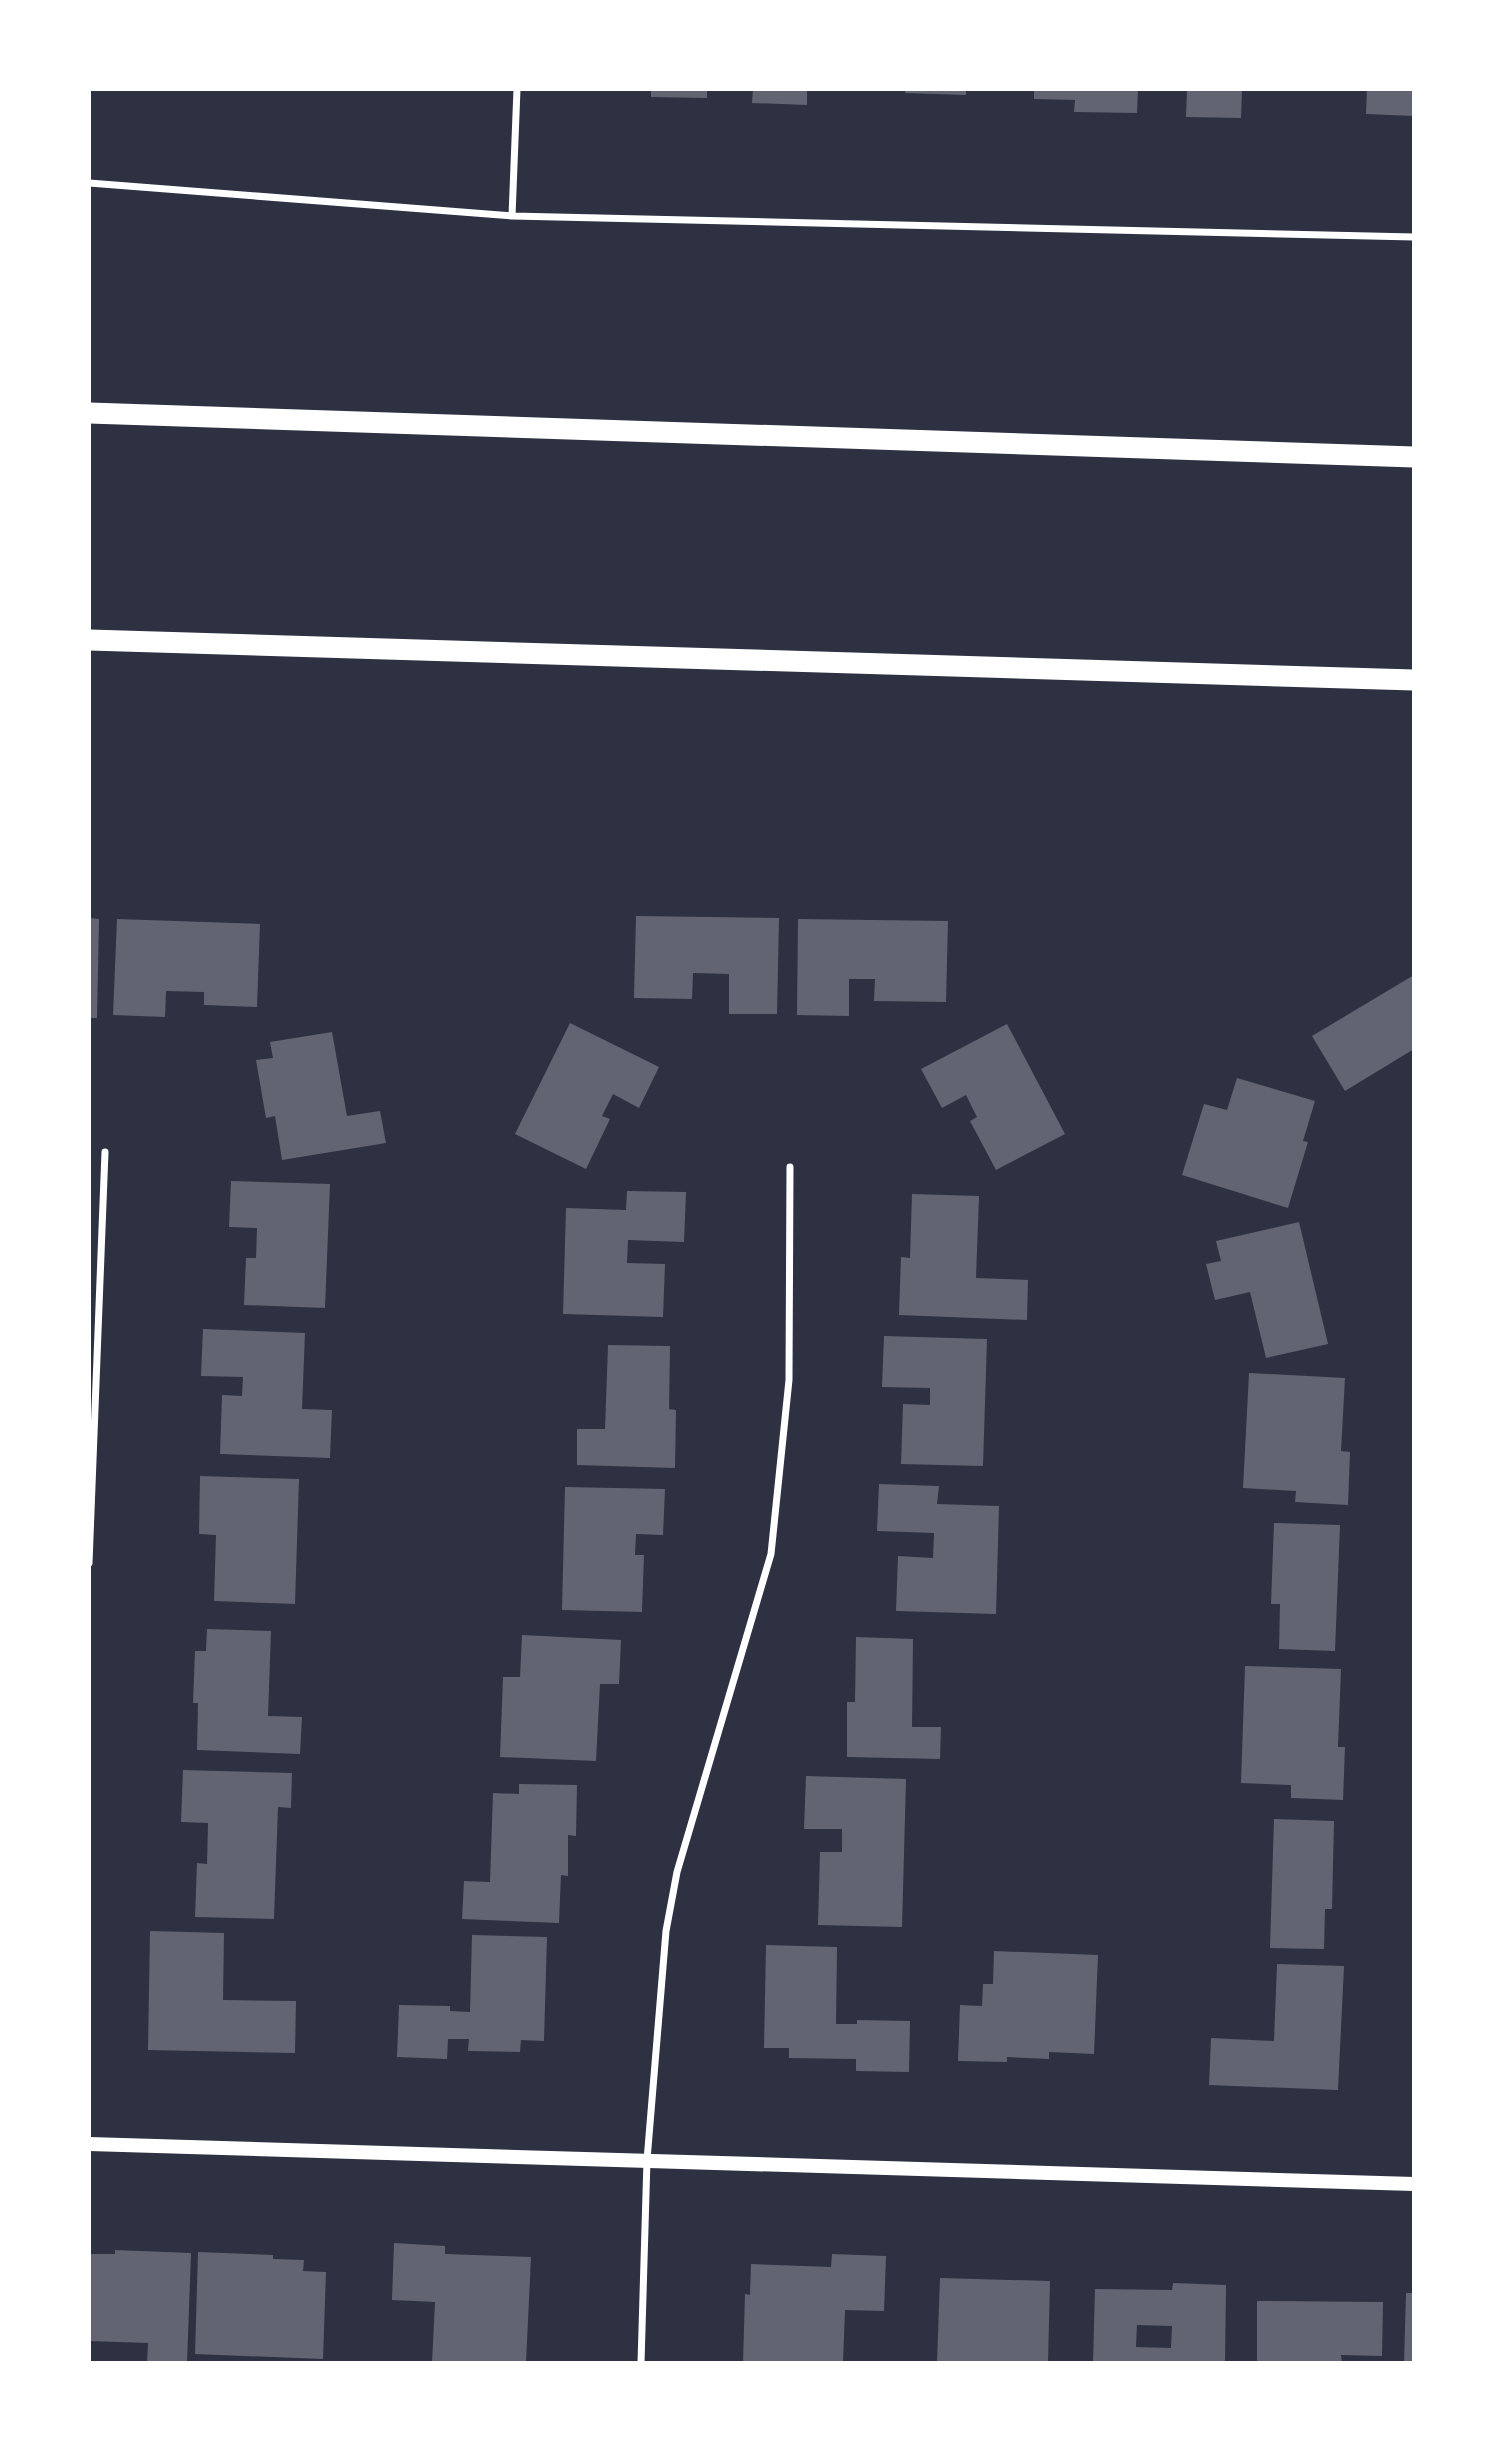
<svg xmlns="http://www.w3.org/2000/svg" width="1503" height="2452" font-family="'Asap Condensed',sans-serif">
  <rect width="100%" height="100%" fill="#2d3142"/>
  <path fill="#626471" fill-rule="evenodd" d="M651,89H707V98L651,97Z
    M753,89H807V105L752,103Z
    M906,89H966V95L905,93Z
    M1034,89H1138L1137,113L1074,112L1075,100L1034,99Z
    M1187,89H1242L1241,118L1186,117Z
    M1367,89H1414V116L1366,114Z
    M636,916L779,918L777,1014H729V974L693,973L692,999L634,998Z
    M89,918L99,919L97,1018H89Z
    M117,919L260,924L257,1007L204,1005V992L166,991L165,1017L113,1015Z
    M798,919L948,921L946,1002L874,1001L875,979H849V1016L797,1015Z
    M1414,975V1049L1345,1091L1312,1036Z
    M570,1023L659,1067L639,1108L613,1094L602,1116L610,1119L586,1169L515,1134Z
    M1007,1024L1065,1134L996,1170L970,1121L977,1117L966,1095L942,1108L921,1069Z
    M332,1032L347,1116L380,1111L386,1143L282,1160L275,1116L266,1118L256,1060L273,1058L270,1042Z
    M1237,1078L1315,1101L1303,1141L1308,1142L1288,1208L1182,1175L1204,1104L1227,1110Z
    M231,1181L330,1184L325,1308L244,1305L246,1258H256L257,1228L229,1227Z
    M627,1191L686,1192L684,1242L628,1240L627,1263L665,1264L663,1317L563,1314L566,1208L626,1210Z
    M912,1194L979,1196L976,1278L1028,1280L1027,1320L899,1315L901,1257L910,1258Z
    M1299,1222L1328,1344L1266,1358L1250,1292L1215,1300L1206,1264L1221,1261L1216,1241Z
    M203,1329L305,1333L302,1409L332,1410L330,1458L220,1454L222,1395L242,1396L243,1377L201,1376Z
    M884,1336L987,1339L983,1466L901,1464L903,1404L930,1405V1388L882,1387Z
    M608,1345L670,1346L669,1409L676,1410L675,1468L577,1465V1429H605Z
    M1249,1373L1345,1378L1341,1451L1350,1452L1348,1505L1295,1502L1296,1491L1243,1488Z
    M200,1476L299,1479L295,1604L214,1601L216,1535L199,1534Z
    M879,1484L939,1486L937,1504L999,1506L996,1614L896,1611L898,1556L933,1558L934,1533L877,1531Z
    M565,1487L665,1489L663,1535L636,1534L635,1555H644L642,1612L562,1610Z
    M1274,1523L1340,1525L1335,1651L1279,1649L1280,1604H1271Z
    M207,1629L271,1631L268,1716L302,1717L300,1754L197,1750L198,1703H193L195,1651H206Z
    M522,1635L621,1640L619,1684H600L596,1761L500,1757L503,1677H520Z
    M856,1637L913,1639L912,1727H941L940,1759L847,1757V1702H855Z
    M1245,1666L1341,1669L1338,1747H1345L1343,1800L1291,1798V1785L1241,1783Z
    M183,1770L292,1773L291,1808L278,1807L274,1919L195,1917L197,1863L207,1864L208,1823L181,1822Z
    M806,1776L906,1779L902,1927L818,1925L820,1852H842V1829H804Z
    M519,1784L577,1785L576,1836L568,1835V1876L561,1875L559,1923L462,1919L464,1881L490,1882L493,1793L519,1794Z
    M1274,1819L1334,1821L1332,1909H1325L1324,1949L1270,1948Z
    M150,1931L224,1933L223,2000L296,2001L295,2053L148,2050Z
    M472,1935L547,1937L544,2041L521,2040L520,2052L468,2051L469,2039H448L447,2059L397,2057L399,2005L450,2006V2011L470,2012Z
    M766,1945L837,1947L836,2024H857V2020L910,2021L909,2072L856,2071V2059L789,2058V2048H764Z
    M994,1951L1098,1955L1094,2054L1049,2052V2059L1007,2057V2062L958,2061L960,2005L982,2006L983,1984H993Z
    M1277,1964L1344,1966L1338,2090L1209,2085L1211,2038L1274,2041Z
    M394,2243L445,2246V2254L531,2257L526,2363H432L435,2302L392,2300Z
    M115,2250L191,2253L187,2363H147L148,2343L89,2341V2254H115Z
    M198,2252L273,2255V2259L304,2260L303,2271L326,2272L323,2359L195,2354Z
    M832,2254L886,2256L884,2311L845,2310L843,2363H743L745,2294L750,2295L751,2264L831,2267Z
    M940,2278L1050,2281L1048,2362L937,2363Z
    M1173,2283L1226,2285L1225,2363H1093L1095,2289L1172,2290ZM1137,2325L1172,2326L1171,2348L1136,2347Z
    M1406,2293H1414V2363H1404Z
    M1257,2301L1383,2302L1382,2356L1341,2355L1342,2363H1257Z"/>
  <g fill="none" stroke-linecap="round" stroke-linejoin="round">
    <path stroke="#fff" stroke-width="7" d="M89,183L512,216L1414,237
      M512,216L517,89
      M89,1563L105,1152
      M641,2363L647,2160L666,1931L677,1872L771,1554L789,1380L790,1167"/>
    <path stroke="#fff" stroke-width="14" d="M89,2144L1414,2184"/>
    <path stroke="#fff" stroke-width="21" d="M89,413L1414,457
      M89,640L1414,680"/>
  </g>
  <rect width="1503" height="2452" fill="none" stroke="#ffffff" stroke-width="182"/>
</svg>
